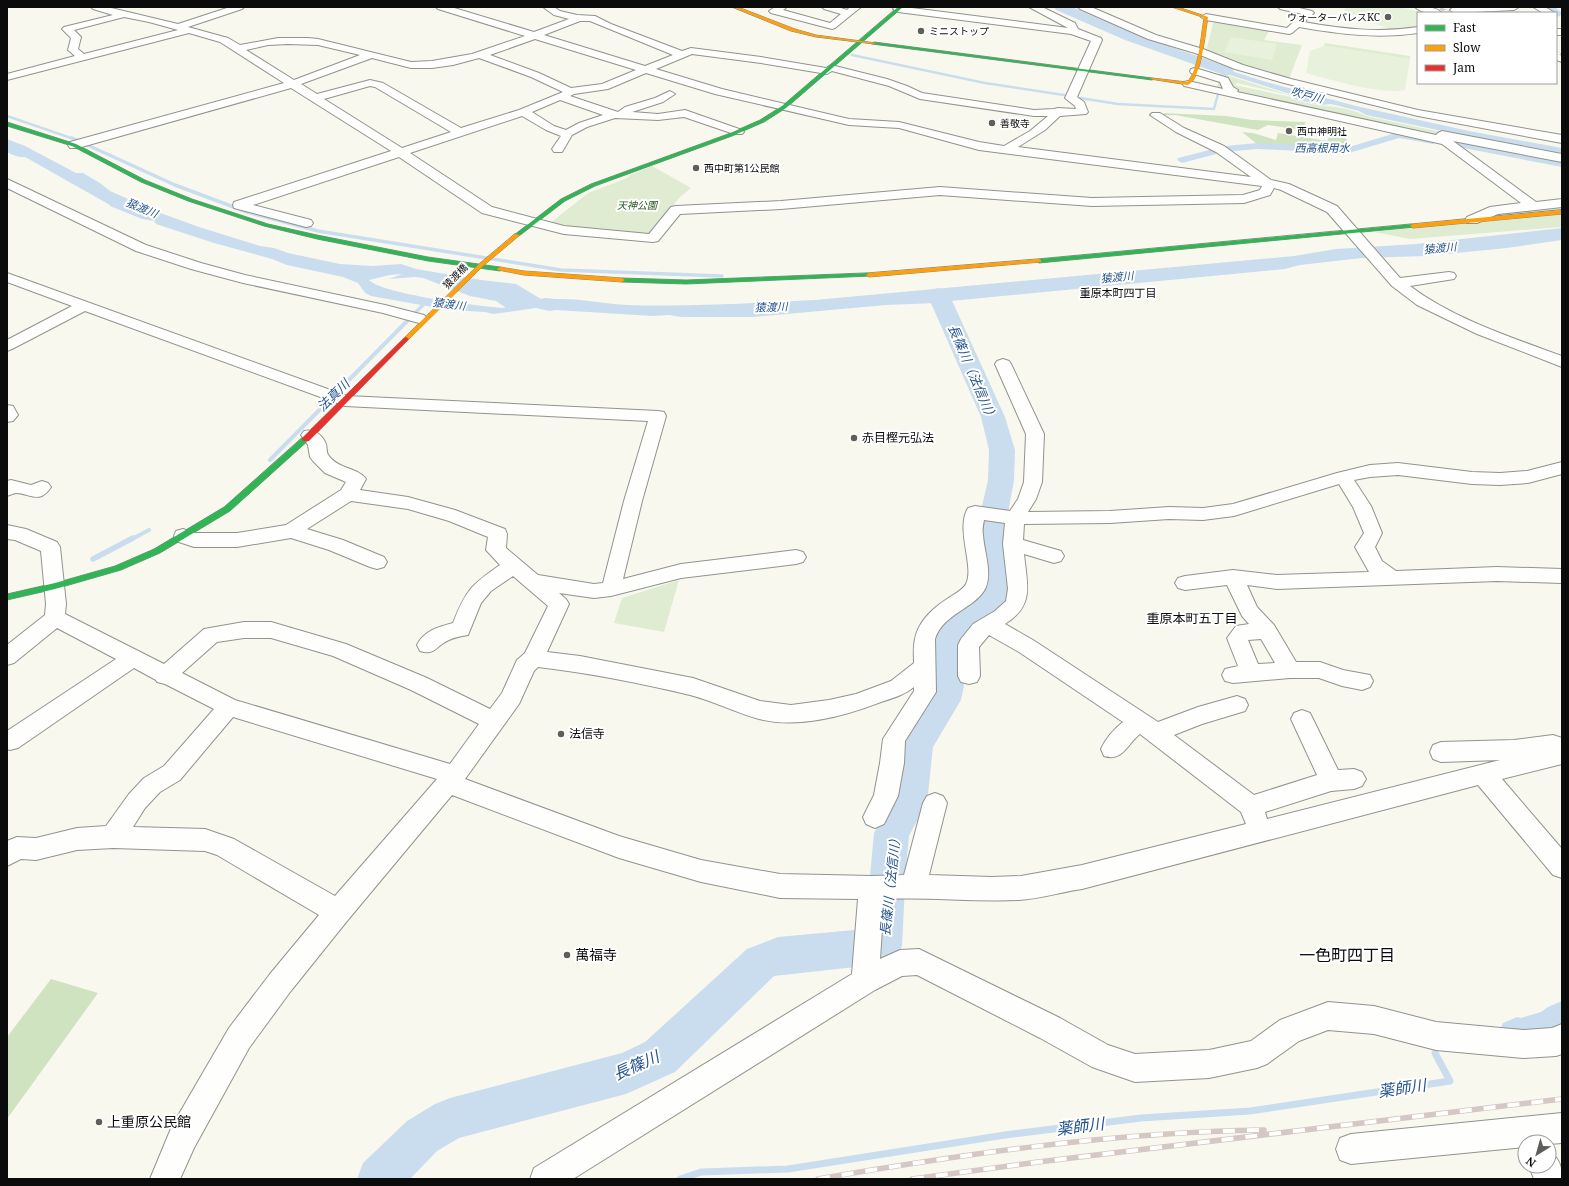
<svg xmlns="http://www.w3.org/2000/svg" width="1569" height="1186" font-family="'Noto Serif','Noto Sans JP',serif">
  <rect width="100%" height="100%" fill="#f9f8ef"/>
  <path fill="#dfecd1" d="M1219,21L1270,29L1264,40L1302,45L1289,79L1243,66L1206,51L1211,32L1232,35L1211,32L1213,23Z
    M1325,43L1410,56V59L1324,46Z
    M1220,73L1293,96L1237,83L1235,85L1291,97V99C1300,101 1310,104 1319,105C1336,107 1350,108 1366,116L1469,138L1562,160L1460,143L1207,86H1217L1219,82L1205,77H1217Z
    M652,166L691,188L679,198L650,236L549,224L588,193L627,178L630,175Z
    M1562,208V227L1410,239L1374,232L1503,212Z
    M679,580L664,632L614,623L622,598Z"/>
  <path fill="#cfe3c0" d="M1164,113L1226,116L1252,120L1306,122L1302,130L1268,125L1258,130L1175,115H1163Z
    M1333,127L1340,131L1347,140L1344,147L1338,148L1307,143L1297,146L1257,144L1242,132L1253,133L1276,140L1278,133L1327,141L1329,137V128Z
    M51,979L98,993L7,1119V1037Z"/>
  <path fill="#e8f1db" d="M1353,7H1400L1423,13H1418V26L1398,31L1362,20L1343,9Z
    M1231,37L1277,44L1272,60L1224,52Z
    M1324,46L1410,59L1405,90C1382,95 1330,80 1306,73L1310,51Z"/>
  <path fill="#caddee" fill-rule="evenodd" d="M1189,55L1222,68L1263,81L1356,106L1469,131L1562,148V153L1471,137L1366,115L1359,111L1331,104L1321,105L1294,99L1296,96L1186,61Z
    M7,139L25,146L76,173H83L100,183L110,191L155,211L199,227L260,246L274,248L288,253L340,264L372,266L401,264L416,269L481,280L516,284L541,299C547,297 550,299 556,299C581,298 604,304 628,305C691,307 753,303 815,300L1294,256L1336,249L1416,244L1562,228V240L1507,248L1426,256L1362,258L1300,265L1285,269L951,301L954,311L953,314L940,315L936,303L886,305L753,317H681L669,315L653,316L556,310L549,311L536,308L493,314L485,312L449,310L371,296L365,293L358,283L343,277L287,265L272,259L214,243L156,224L154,221L142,219L110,206V205L25,157C20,158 12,155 7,152ZM402,274L389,279L415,277L423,278L470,296L496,301L506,308C483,307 382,294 369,280L390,275Z"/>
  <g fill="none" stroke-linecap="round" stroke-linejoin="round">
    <path stroke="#caddee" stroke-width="2.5" d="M852,55L985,83L1064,95
      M1080,98L1118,104L1214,109L1218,94
      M7,116L74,139"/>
    <path stroke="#caddee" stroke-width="3.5" d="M72,138L175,185L247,212L318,231L561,270L722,276
      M413,315L427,301"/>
    <path stroke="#caddee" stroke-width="4" d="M270,460L414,314
      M132,539L149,530"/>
    <path stroke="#caddee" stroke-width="5.5" d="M93,559L133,538"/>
    <path stroke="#caddee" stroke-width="7" d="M680,1179L701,1172L788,1169L1005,1135L1141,1118L1250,1111L1450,1081L1435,1053"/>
    <path fill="#caddee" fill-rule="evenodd" d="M1399,132L1433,138L1438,141L1433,144L1399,138L1349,153L1309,149L1301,151L1257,149L1224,152L1182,163L1177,160L1178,158L1225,146L1257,143L1301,145L1309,143L1349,147Z
      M1457,141L1562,161V167L1453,146L1452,144Z"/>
    <path fill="#caddee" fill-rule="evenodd" d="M1054,7H1072L1135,34L1231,68L1234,71L1231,74L1226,76L1221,74L1125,40L1056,10Z
      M1538,7H1555L1562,13L1560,16L1556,17V13H1545Z
      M938,288L945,290L949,294L1005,417L1015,450L1014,480L1007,519L1011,591L999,611L969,632L962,640L964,686L961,700L933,747L928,794L921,813L909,836L906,867L902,946L897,959L883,964L774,976L675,1072L626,1094L459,1138L437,1151L410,1179H357L363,1163L407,1121L435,1104L450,1098L622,1053L645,1042L747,949L778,937L865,929L874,833L889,806L894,794L900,745L930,697L932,686V638L947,616L979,595L982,590L979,519L988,480L989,450L981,417L927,294L931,290Z
      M1562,1001V1046L1521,1058L1503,1051L1497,1037L1503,1023L1517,1017L1521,1018L1541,1012L1548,1007Z"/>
    <defs>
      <path id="street" d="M91,7H107L178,24L230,7H244L242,9L188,27L228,38L240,45L278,38H308L318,39L411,62L432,61L472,54L525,36L438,9L436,7H451L534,32L569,19L554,15L543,7H554L560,11L577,15L595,16L611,24L682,51L691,48L761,57L826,68L831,65L887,79L907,86L922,93L1034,110L1054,109L1058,108L1076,109L1075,106L1065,98L1091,41L1071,34L898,12L893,9L895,7H904L1068,28L1029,7H1042L1075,23L1078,29L1101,38L1102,40L1077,97L1084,102L1088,112L1086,114L1060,116L1045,130L1018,147L1251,177L1216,152L1176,132L1150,115L1152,113H1160L1184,128L1224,146L1271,180L1289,184L1337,206L1400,278L1449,272L1454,273L1456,276L1454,279L1410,286C1454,319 1510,337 1562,356V367L1477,334L1417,305L1392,286L1327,212L1281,190L1274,188L1270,195L1244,203L1092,206L940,195L781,209L680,214L658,241L653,242L564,234L482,213L399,157L253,205L311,220L313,223L311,226L306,227L234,208L233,205L234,202L391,151L291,88L78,148H70L68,145L70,142L284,83L220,42L189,33L7,80V74L75,56L68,50L71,38L62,29L64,27L113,15L93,9ZM124,17L149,22L178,30L84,54L78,49L81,37L74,30ZM580,21H590L673,55L645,66L544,35ZM535,39L636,70L602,84L571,88L539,73L490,55ZM288,44L318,45L360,55L294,80L246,50L268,45ZM692,54L761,63L827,74L832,71L889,86L920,99L1034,116H1048L1030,131L1004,146L979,142L899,122L849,119L722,89L656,69ZM372,58L411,68H432L453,65L479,58L531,77L563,92L519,110L461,128L383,83L370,80L317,94L301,84ZM646,73L715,94L849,125L899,128L979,150L1262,186L1260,190L1243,195L1092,198L940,187L781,201L676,206L671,207L649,234L564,226L492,207L410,153L522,116L546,130L561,136L552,149L554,152H562L572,135L587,127L615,118L658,120L684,117L734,134H742L744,132L742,130L685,110L658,114L632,112L663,102L675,94L670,91L655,98L625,107L618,112L570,96L574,94L608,89ZM370,86L375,87L451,132L402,148L324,99ZM560,100L603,115L579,123L566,130L554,126L532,112Z
        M775,7H787L783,10L830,23L841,14L824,9L822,7H838L847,10L850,7H861L835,28L832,29L771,13L769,11Z
        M1078,7H1091L1156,35L1203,49L1243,65L1291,79L1418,110L1562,135V143L1418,116L1284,83L1235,69L1195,53L1148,39L1080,9Z
        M1278,7H1295L1312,11L1314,13L1304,22C1342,29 1379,33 1418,27V33C1378,39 1339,34 1299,27L1292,33L1289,34L1206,20L1201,17L1206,14L1287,28L1302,14L1280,9Z
        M1415,7C1424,7 1435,6 1442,13C1433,13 1422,14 1415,7Z
        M1458,7H1519L1514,10L1455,13L1450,10L1452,8Z
        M1533,7H1545L1555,13H1543Z
        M1556,29H1562V35H1556Z
        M1556,53L1562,55V62L1556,60Z
        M1195,68L1228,78L1233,87L1238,90L1237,92L1436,135L1438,133L1442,131L1562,154V162L1453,141L1536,202L1562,199V207L1498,214L1477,223H1467L1465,220L1467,217L1490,207L1521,203L1442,144L1184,86L1183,84L1184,82L1188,81L1223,89L1220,82L1191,73L1190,71L1191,69Z
        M7,179L146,245L201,263L245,275L385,305L424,315L427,318L424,321L419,323L383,313L243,283L191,269L136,251L7,188Z
        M7,273L347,396L658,411L664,412L666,416L642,501L623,579L681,564L796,550L803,552L806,557L803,562L796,564L681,578L611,596L594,598L559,593L566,599L569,604L547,652L580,656L693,678L760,701L791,705L829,700L856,694L891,681L914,663C914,656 913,647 915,639C918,622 933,608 947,599C953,595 963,590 966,584C975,567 955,529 968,508L975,506L1010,511L1018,499L1024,482L1026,434L995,364L997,361L1003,359L1009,361L1011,364L1044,434L1042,482L1036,499L1028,512L1110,511L1169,507L1203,508L1233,504L1337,473L1370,465L1398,463L1472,472L1500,473L1527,471L1562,462V474L1528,483L1500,485L1472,484L1398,475L1370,477L1354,480L1371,506L1382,533L1375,547L1382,561L1396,571L1497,567L1562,569V583L1497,581L1277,589L1247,585L1257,607L1274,625L1296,662H1320L1343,670L1370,675L1373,681L1370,687L1362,690L1342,686L1319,678H1290L1233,683L1225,681L1222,675L1225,669L1238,666L1227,638L1236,626L1249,624L1242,616L1227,585L1185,590L1178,588L1175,583L1178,578L1185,576L1233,570L1277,575L1369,572L1355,547L1364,533L1353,507L1339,484L1234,516L1203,520L1169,519L1110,523L1024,524L1023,540L1061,551L1064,556L1061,561L1054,563L1024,554C1027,585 1035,605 1005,624L1033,640L1158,722L1198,707L1237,696L1245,699L1248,705L1245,711L1202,724L1174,735L1254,795L1317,775L1291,719L1294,713L1302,710L1310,713L1338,770L1354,769L1362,772L1366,779L1362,786L1354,789L1331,791L1265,812L1267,819L1500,760L1441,762L1433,759L1430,752L1433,745L1441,742L1514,740L1553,735L1562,738V764L1502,779L1562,849V878L1553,875L1478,785L1082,889C1061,892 1040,899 1019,900C974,902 929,897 884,899L880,959L900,950L919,949L1060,1018L1108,1045L1135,1054L1209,1050L1251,1041L1280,1020L1328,1002L1374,1006L1436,1022L1523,1030L1552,1028L1562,1024V1054L1556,1056L1523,1058L1436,1050L1374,1034L1328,1030L1299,1041L1267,1064L1257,1068L1209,1078L1135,1082L1092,1067L1040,1038L917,975L902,976L875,990L573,1179H530L534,1168L852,974L858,899L780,898L701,882L619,858L452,795L347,921L290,992L249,1048L194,1148L180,1179H150L172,1126L229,1028L270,974L319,915L217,855L205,851L113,848L77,850L36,860L21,859L7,866V841L17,837L36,838L77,828L106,826L129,794L144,778L164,766L214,709L165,684L157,682L156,680L134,668L18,748L10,750L7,749V731L116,659L57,628L14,663L7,665V645L45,615L46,604L41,551L15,540L7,539V525L26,529L57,542L60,547L66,604L65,614L164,664L204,629L244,622H271L346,644L427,678L490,709L502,693L517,660L525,653L548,606L513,576L491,591L481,603L468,635C462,636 455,637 449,640C436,645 436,656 420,651L417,645C424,631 438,627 453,623C466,590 471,585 500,565L486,550L488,537L449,521L408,509L351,501L307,529L343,540L384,557L387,562L384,567L377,569L370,567L329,550L291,538L237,547H194L176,541L174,536L176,531L183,529L195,533H237L286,525L341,490L346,482L325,473L313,461L310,457L308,445L301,435L304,431C314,429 322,434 326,444C327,448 326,453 329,456C338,469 359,468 366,479L360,490L408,497L455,510L505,529L507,534L506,548L538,575L594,584L603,583L624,501L648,421L345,406L85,311L12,349L7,351V340L72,306L7,282ZM984,520L1005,523L1003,544L1008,589L1006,601L995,611L973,624L961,639L958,645V676L961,682L969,684L977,682L980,676L979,647L989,635L1019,652L1123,722C1114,729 1106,738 1101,749L1104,756C1123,762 1127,744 1140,734L1241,812L1246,824L1082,865L1021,876L992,877L929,875L947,803L943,796L935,793L927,796L923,803L904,875L872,876L780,874L701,860L619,836L465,779L519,704L534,671L538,667C589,673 640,683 690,695C714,701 736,713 759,719C799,729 844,716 881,702C893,698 904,695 914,687V691L883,739L880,763L874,795L863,817L866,824L875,828L884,824L898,796L904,763L905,741L936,692L935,639C943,613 977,608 986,587C992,571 984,551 983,535C982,530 983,525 984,520ZM244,638H271L333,656L411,690L479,724L450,764L235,700L182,673L217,642ZM1261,639L1275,663L1258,664L1248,640ZM233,717L437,779L335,896L234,839L205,829L133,827L145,808L160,792L180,780Z
        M7,405L13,406L18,415L13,421L7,422Z
        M11,480L31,485L42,481L48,483L51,487C40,505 29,493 16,493C14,493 10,495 7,496V481Z
        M1562,1113V1143L1549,1144V1142H1525V1147L1351,1164L1340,1160L1336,1149L1340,1138L1351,1134Z
        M1549,1153C1560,1157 1562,1168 1562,1179H1534L1529,1166H1549Z"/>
      <path id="fast" d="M898,7H903L786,108L764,122L732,136L595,186L565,201L519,236L514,235L561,199L591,184L728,134L760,120L782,106Z
        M874,42L1152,78L1154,79L1152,80L872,44Z
        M7,122L76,144L145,180L192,199L268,224L317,235L428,257L500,267L503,269L500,271L428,261L317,239L264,226L188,201L141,182L72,146L7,126Z
        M1413,224L1416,226L1415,227L1039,263L1036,261L1039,259Z
        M869,273L871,274V276L686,284L622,282L619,280L622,278L686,280Z
        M303,437H306L310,439L230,511L160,553L121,570L55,589L7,600V594L55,583L115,566L154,549L224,507Z"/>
      <path id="slow" d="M732,7H738L795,29L816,35L876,43L874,44L816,37L791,31Z
        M1172,7H1178L1208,17C1205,33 1202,78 1188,85L1150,79L1152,78L1187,82C1199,71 1201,34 1204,18Z
        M1562,210V214L1413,228L1410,226L1413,224Z
        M515,234L520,235L483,266L408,340H404V338L479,264Z
        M1039,259L1041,260V262L869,277L866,275L869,273Z
        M500,267L524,271L622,278L625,280L622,282L524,275L498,270L497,269Z"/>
      <path id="jam" d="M406,337L409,339L408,340L309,441H303L302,439L303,437L404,338Z"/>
    </defs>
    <use href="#street" stroke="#92928e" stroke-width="2"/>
    <use href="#fast" stroke="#898884" stroke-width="1"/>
    <use href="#slow" stroke="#898884" stroke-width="1"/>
    <use href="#jam" stroke="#898884" stroke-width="1"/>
    <use href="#street" fill="#fefefd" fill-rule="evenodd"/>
    <use href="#fast" fill="#30b455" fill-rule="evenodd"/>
    <use href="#slow" fill="#ff9f0a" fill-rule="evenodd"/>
    <use href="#jam" fill="#e5322d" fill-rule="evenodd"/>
    <defs>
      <path id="rail-far1" d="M1436,7L1452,13
        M1556,52L1562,55"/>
      <path id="rail" d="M818,1179C965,1154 1114,1132 1264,1130
        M912,1179L1038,1162L1562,1099"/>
    </defs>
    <use href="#rail-far1" stroke="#d4c7c4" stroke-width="2.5"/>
    <use href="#rail" stroke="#d4c7c4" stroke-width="5.5"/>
    <use href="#rail-far1" stroke="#fff" stroke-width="1.5" stroke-dasharray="4.5" stroke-linecap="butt"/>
    <use href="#rail" stroke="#fff" stroke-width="4" stroke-dasharray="12" stroke-linecap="butt"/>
  </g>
  <g fill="#5e5e5b" stroke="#fff" stroke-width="1.5">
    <circle cx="1388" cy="17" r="4"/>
    <circle cx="921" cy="31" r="4"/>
    <circle cx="992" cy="123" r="4"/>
    <circle cx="1289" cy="131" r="4"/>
    <circle cx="696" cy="168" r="4"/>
    <circle cx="854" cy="438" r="4"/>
    <circle cx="561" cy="734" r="4"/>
    <circle cx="567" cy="955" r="4"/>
    <circle cx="99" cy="1122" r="4"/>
  </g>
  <g text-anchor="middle" stroke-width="4" stroke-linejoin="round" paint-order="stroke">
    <g font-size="10" fill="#0b0b0b" stroke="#fff" text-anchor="start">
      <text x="1380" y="21" text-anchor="end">ウォーターパレスKC</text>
      <text x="929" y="35">ミニストップ</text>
      <text x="1000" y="127">善敬寺</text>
      <text x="1297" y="135">西中神明社</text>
      <text x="704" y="172">西中町第1公民館</text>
    </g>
    <g font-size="10" font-style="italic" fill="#295a24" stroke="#fff">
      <text x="637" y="209">天神公園</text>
    </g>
    <g font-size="10" fill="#0b0b0b" stroke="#fff">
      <text transform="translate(455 276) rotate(-45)" y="4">猿渡橋</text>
    </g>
    <g font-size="11" font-style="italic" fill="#24538c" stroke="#fff">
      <text transform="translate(1307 95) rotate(15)" y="4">吹戸川</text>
      <text x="1322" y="152">西高根用水</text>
      <text transform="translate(142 208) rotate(23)" y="4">猿渡川</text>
      <text transform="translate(1440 248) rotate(-5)" y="4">猿渡川</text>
      <text transform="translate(1117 277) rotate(-5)" y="4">猿渡川</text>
      <text transform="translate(449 304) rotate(7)" y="4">猿渡川</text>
      <text transform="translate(771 307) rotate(-2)" y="4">猿渡川</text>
    </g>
    <g font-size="11" fill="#0b0b0b" stroke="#fff">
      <text x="1118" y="297">重原本町四丁目</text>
    </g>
    <g font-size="12" fill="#0b0b0b" stroke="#fff" text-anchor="start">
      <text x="862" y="442">赤目樫元弘法</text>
      <text x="569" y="738">法信寺</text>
    </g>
    <g font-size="13" font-style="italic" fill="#24538c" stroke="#fff">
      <text transform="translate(973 373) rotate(67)" y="5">長篠川（法信川）</text>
      <text transform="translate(333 395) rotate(-45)" y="5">法真川</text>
      <text transform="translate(890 884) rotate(-84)" y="5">長篠川（法信川）</text>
    </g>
    <g font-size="13" fill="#0b0b0b" stroke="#fff">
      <text x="1192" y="623">重原本町五丁目</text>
    </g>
    <g font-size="14" fill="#0b0b0b" stroke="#fff" text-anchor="start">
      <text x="575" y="960">萬福寺</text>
      <text x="107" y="1127">上重原公民館</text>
    </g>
    <g font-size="16" fill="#0b0b0b" stroke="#fff">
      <text x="1347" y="961">一色町四丁目</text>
    </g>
    <g font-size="16" font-style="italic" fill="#24538c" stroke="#fff">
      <text transform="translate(636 1065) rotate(-24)" y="6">長篠川</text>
      <text transform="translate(1402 1088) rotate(-8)" y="6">薬師川</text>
      <text transform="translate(1080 1126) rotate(-7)" y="6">薬師川</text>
    </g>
  </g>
  <rect width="1569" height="1186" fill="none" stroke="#0b0b0b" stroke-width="16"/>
  <rect x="1417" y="12" width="140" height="72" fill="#ffffff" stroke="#9d9d9d"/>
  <rect x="1425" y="25" width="20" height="6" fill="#30b455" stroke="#9d9d9d"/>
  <text x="1453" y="32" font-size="12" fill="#0b0b0b">Fast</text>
  <rect x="1425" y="45" width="20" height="6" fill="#ff9f0a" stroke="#9d9d9d"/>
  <text x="1453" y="52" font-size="12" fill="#0b0b0b">Slow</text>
  <rect x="1425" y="65" width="20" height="6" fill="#e5322d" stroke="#9d9d9d"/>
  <text x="1453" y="72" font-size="12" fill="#0b0b0b">Jam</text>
  <g transform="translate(1537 1154) rotate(217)"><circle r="19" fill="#ffffff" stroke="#9d9d9d"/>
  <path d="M0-3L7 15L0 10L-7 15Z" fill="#5e5e5b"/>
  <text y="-6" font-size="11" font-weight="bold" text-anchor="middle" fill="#0b0b0b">N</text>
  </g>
</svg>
